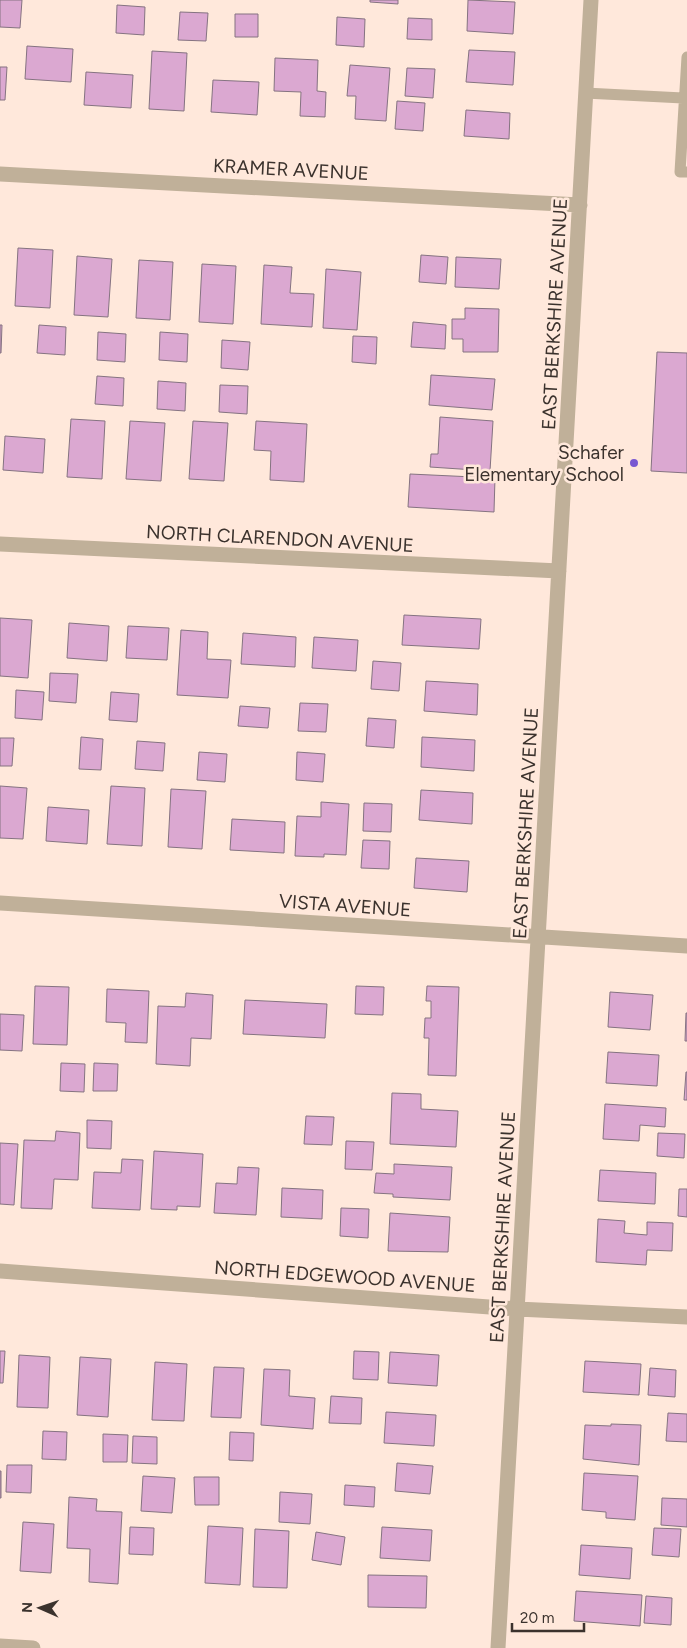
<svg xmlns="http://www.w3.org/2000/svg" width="687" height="1648" font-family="Figtree,sans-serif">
  <rect width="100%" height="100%" fill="#ffe8db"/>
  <path fill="#dba8d1" stroke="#857381" d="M0,0H22L20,28L0,27Z
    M370,0H398V4L370,2Z
    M468,0L515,2L513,34L467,31Z
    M117,5L145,7L144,35L116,33Z
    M180,12L208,13L206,41L178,40Z
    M235,14H258V37H235Z
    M337,17L365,19L364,47L336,45Z
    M408,18L432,19V40L407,39Z
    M27,46L73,49L71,82L25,79Z
    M469,50L515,52L513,85L466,82Z
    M152,51L187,53L184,111L149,109Z
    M275,58L318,60L317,91L326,92L325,117L300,116L301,92L274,91Z
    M350,65L390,68L386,121L355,119L356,96H347Z
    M0,67H7L5,100H0Z
    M407,68L435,69L433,98L405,96Z
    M86,72L133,75L131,108L84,105Z
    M213,80L259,82L257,115L211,112Z
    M397,101L425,103L423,131L395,129Z
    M466,110L510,113L509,139L464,136Z
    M18,248L53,250L50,308L15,306Z
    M421,255L448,257L446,284L419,282Z
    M77,256L112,259L108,317L74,315Z
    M456,257L501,259L499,289L455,287Z
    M139,260L173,262L170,320L136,318Z
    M202,264L236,266L233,324L199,322Z
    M264,265L292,267L290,293L314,294L312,327L261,324Z
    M326,269L361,272L357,330L323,328Z
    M465,308L499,309L498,352H463V339H452V319H465Z
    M413,322L446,325L445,349L411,347Z
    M0,325H2L1,353H0Z
    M39,325L66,327L65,355L37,353Z
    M98,332L126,334L125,362L97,360Z
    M160,332L188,334L187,362L159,360Z
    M353,336L377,337L376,364L352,362Z
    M222,340L250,342L248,370L221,368Z
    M657,352L687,353V473L651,471Z
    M431,375L495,379L492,410L429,405Z
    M97,376L124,378L123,406L95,404Z
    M158,381L186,383L185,411L157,409Z
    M220,385L248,386L247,414L219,412Z
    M440,417L493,421L490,471L430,467L431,454H438Z
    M71,419L105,421L102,479L67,477Z
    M130,421L165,423L161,481L126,479Z
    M193,421L228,423L224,481L189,479Z
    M256,421L307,424L304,482L270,480L271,451L254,450Z
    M5,436L45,439L43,473L3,470Z
    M410,474L495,478L494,512L408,507Z
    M404,615L481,619L479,649L402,645Z
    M0,618L32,620L28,678L0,676Z
    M69,623L109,626L107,661L67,658Z
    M128,626L169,628L167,660L126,658Z
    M181,630L208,632L207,659L231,660L228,698L177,695Z
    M243,633L296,637L295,667L241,664Z
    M314,637L358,640L356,671L312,668Z
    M373,661L401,663L399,691L371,689Z
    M50,673L78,674L76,703L49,701Z
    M426,681L478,684L477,715L424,711Z
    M16,690L44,692L42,720L15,718Z
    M111,692L139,694L137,722L109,720Z
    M300,703L328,704L326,732L298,731Z
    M240,706L270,708L268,728L238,726Z
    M368,718L396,720L394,748L366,746Z
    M81,737L103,739L101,770L79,769Z
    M422,737L475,740L474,771L421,767Z
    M0,738H14L12,766H0Z
    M137,741L165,743L163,771L135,769Z
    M199,752L227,754L225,782L197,780Z
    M297,752L325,754L323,782L296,780Z
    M0,786L27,788L23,839L0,838Z
    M111,786L145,788L142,846L107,844Z
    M171,789L206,791L202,849L168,847Z
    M421,790L473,793L472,824L419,820Z
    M321,802L349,804L346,855L324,854V857L295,856L297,816L321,817Z
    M364,803L392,804L391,832L363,831Z
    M48,807L89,810L87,844L46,841Z
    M232,819L285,822L284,853L230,850Z
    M363,840L390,841L389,869L361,868Z
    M416,858L469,861L467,892L414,888Z
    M35,986L69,987L67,1045L33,1044Z
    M356,986L384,987L383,1015L355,1014Z
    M427,986L459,987L456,1076L428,1075L429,1038H424L425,1018H431V1001H426Z
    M107,989L149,991L147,1043L125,1042L126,1023L106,1022Z
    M610,992L653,995L650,1030L608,1027Z
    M186,993L213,995L211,1039L191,1038L190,1066L156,1064L158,1006L185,1007Z
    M245,1000L327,1004L325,1038L243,1034Z
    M686,1013H687V1041H685Z
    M0,1014L24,1015L22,1051L0,1050Z
    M608,1052L659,1055L657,1086L606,1083Z
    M61,1063L85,1064L84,1092L60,1091Z
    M94,1063L118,1064L117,1091H93Z
    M686,1072H687V1100H684Z
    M392,1093L421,1094V1109L458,1111L456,1147L390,1144Z
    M605,1104L666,1108L665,1127L640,1125L639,1141L603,1139Z
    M306,1116L334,1117L332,1145L304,1144Z
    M87,1120L112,1121L111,1149L87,1148Z
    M56,1131L80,1133L78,1180L54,1179L52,1209L21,1208L24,1140L55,1141Z
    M658,1133L685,1134L684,1158L657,1156Z
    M346,1141L374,1142L372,1170L345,1169Z
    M0,1143L18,1144L14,1205L0,1204Z
    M154,1151L203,1154L200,1207L177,1206V1210L151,1209Z
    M122,1159L143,1160L140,1210L92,1208L94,1172L121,1173Z
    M394,1164L452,1167L450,1200L393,1197V1194L374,1193L376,1173L394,1174Z
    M238,1167L259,1168L256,1215L214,1213L216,1183L237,1184Z
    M600,1170L656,1173L655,1204L598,1201Z
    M282,1188L323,1190L322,1219L281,1217Z
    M679,1189H687V1217L678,1216Z
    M341,1208L369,1209L368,1238L340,1236Z
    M390,1213L450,1217L448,1252L388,1251Z
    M598,1219L625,1221L624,1233L647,1235V1222L673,1223L672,1251L647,1250L646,1265L596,1262Z
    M0,1351H5L3,1383H0Z
    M354,1351L379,1352L378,1380L353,1379Z
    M390,1352L439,1355L437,1386L388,1383Z
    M19,1355L50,1357L48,1408L17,1407Z
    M80,1357L111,1359L108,1417L77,1415Z
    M585,1361L641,1364L639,1395L583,1392Z
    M155,1362L187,1364L184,1421L152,1420Z
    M214,1367L244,1368L241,1418L211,1417Z
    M650,1368L676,1370L675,1397L648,1395Z
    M264,1369L290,1370L289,1396L315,1398L313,1429L261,1425Z
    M331,1396L362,1398L361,1424L329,1423Z
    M386,1412L436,1415L434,1446L384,1443Z
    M668,1413L687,1414V1442L666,1441Z
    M611,1424L641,1425L639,1465L583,1459L585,1425L611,1426Z
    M43,1431L67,1432L66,1460L42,1459Z
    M230,1432L254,1433L253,1461L229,1460Z
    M103,1434L128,1435L127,1462H103Z
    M133,1436L157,1437V1464L132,1463Z
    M397,1463L433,1466L430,1494L395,1491Z
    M7,1465H32L31,1493L6,1492Z
    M0,1471H1V1498H0Z
    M584,1473L638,1476L635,1520L606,1518V1512L582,1510Z
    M143,1476L175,1478L172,1513L141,1511Z
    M194,1477H219V1505H195Z
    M345,1485L375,1487L374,1507L344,1505Z
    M280,1492L312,1494L310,1524L279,1522Z
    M69,1497L97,1499L96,1511L122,1512L118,1584L89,1582L90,1549L67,1548Z
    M662,1498L687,1499V1527L661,1525Z
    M23,1522L54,1524L51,1573L20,1571Z
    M208,1526L243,1528L240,1585L205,1583Z
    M130,1527L154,1528L153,1555L129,1554Z
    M382,1527L432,1530L430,1561L380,1558Z
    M654,1528L681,1529L679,1557L652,1555Z
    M255,1529L289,1531L287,1588L253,1587Z
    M316,1532L345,1537L341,1565L312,1560Z
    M581,1545L632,1548L630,1579L579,1575Z
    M368,1575L427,1576L426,1608L368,1607Z
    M576,1591L642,1595L640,1626L574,1621Z
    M646,1596L672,1598L671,1625L644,1623Z"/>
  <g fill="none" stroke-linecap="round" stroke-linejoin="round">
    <path stroke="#c0b099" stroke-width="11" d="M687,57L680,172H687
      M585,93L683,98"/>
    <path stroke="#c0b099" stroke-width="15" d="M0,174L580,205
      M0,544L559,571
      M0,903L687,946
      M0,1271L517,1309L687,1317
      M0,1646L33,1648
      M498,1648L591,0"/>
  </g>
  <circle fill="#7857d1" stroke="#ffe8db" stroke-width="2" cx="634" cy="463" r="5"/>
  <g text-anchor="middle" stroke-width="5" stroke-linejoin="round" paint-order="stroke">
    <g font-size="19" fill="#3b322d" stroke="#ffe8db">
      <text transform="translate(291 169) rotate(3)" y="7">KRAMER AVENUE</text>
      <text transform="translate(554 314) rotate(-87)" y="7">EAST BERKSHIRE AVENUE</text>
      <text transform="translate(280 538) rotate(3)" y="7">NORTH CLARENDON AVENUE</text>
      <text transform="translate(525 823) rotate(-87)" y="7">EAST BERKSHIRE AVENUE</text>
      <text transform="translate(345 905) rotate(4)" y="7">VISTA AVENUE</text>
      <text transform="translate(502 1227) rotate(-87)" y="7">EAST BERKSHIRE AVENUE</text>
      <text transform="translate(345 1276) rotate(4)" y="7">NORTH EDGEWOOD AVENUE</text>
    </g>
    <g font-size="19" fill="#3b322d" stroke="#ffe8db" text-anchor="end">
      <text x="624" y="459">Schafer<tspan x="624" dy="22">Elementary School</tspan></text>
    </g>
  </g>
  <g transform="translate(40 1608) rotate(272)" stroke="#ffe8db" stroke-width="4" paint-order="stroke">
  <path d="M0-4L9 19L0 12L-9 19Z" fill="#3b322d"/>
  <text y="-8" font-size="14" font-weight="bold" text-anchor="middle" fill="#3b322d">N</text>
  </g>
  <path d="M512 1623v8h72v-8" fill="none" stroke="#3b322d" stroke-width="2.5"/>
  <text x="520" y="1623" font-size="15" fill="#3b322d" stroke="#ffe8db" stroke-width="4" paint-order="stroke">20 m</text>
</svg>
